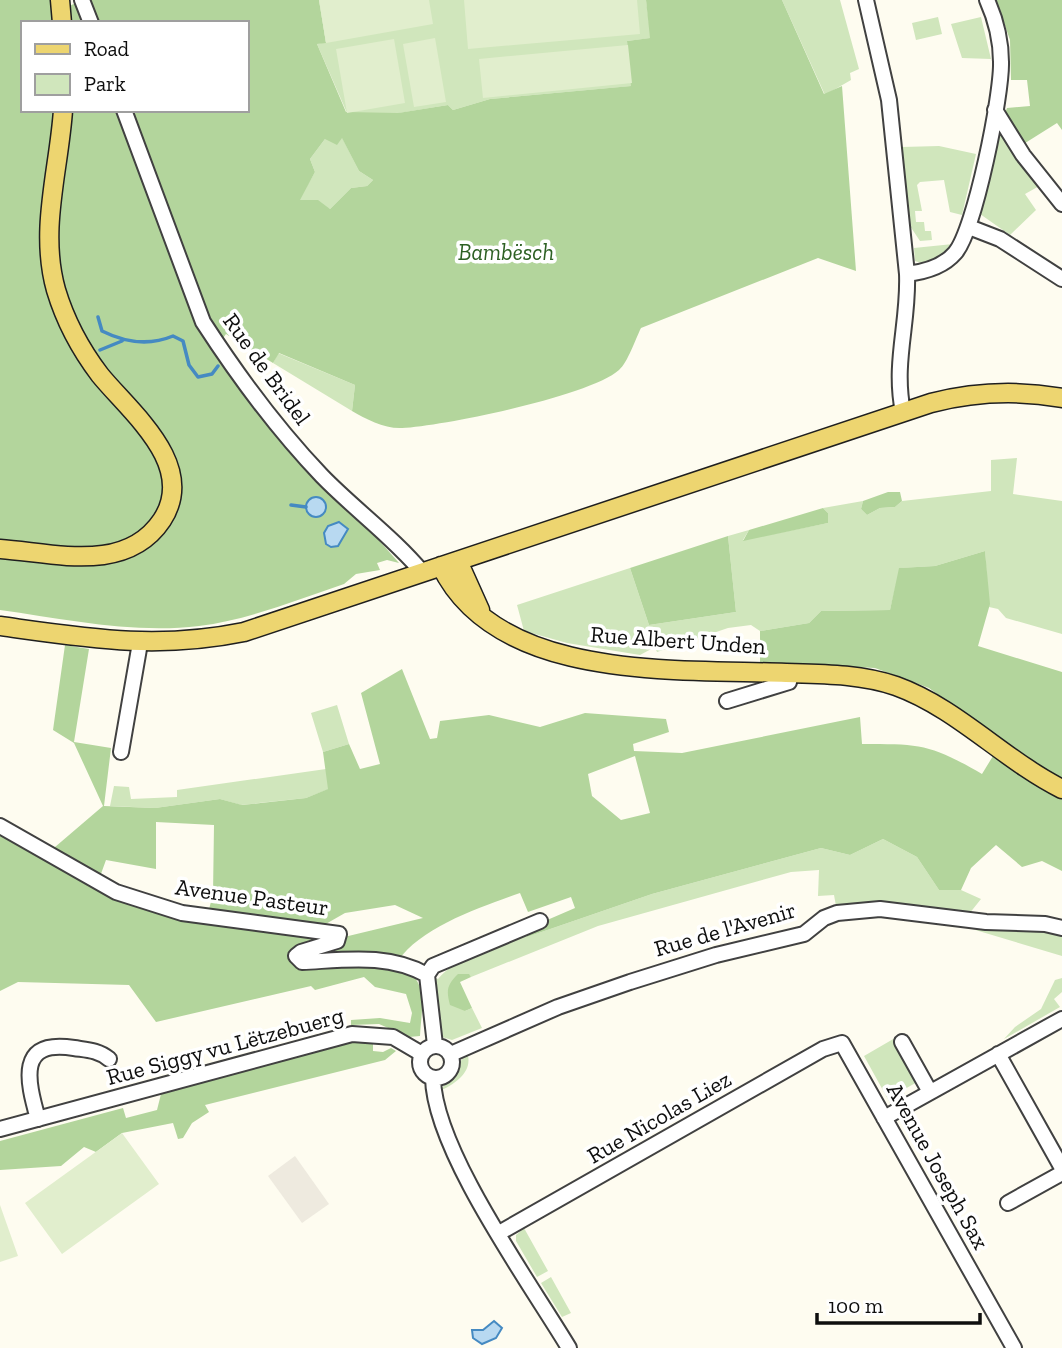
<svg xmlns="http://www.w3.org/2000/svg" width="1062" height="1348" font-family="'Zilla Slab',serif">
  <rect width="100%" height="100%" fill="#fefcf0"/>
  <path fill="#d0e6bc" d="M319,0H646L651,38L627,41L632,86L490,99L453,110L448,105L399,113H347L317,44L326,42Z
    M782,0H840L859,69L850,73L851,80L825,95Z
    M938,17L942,34L916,40L912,23Z
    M981,17L991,59L962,58L951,24Z
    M1007,131L1041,185L1025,194L1036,210L1010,235L980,214L1000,132Z
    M342,137L359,171L373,180L367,186L351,188L330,209L299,200L315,172L310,159L325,139Z
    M939,146L976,154L962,215L950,212L944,180L920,182L917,185L922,211H915L916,222H924L925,231H931L932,240L920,241L910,226L902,147Z
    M953,244C943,255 930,267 915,261L914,248Z
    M278,353L355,385L352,411L273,363Z
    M1017,458L1013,494L1062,501V634L1006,618L998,609L989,607L985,551L935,566L900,568L890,610L821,611L809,623L760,631L751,625L728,628L657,652L655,647L640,655L567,643L524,631L517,605L630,568L649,625L736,612L728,536L749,530L743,540L828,523V513L823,508L863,501L861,509L867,515L880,508L895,507L902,501L991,491V460Z
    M337,705L349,744L323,752L311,713Z
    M326,769L329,789L306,798L241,805L220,799L155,808L110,806L114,786L129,787L131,799L177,797V790Z
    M883,839L917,857L939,890H961L981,899L969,914L881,903L836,906L834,895L818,896L819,870L791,872L598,926L471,977L468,974H458L465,1011L472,1008L482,1028L452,1040L442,1037L433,977L438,979C459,955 495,943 524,930L527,937L652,894L821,848L850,855Z
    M952,923L1057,934L1062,936V956Z
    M1062,978V992L1054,999L1060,1007L1004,1039L1015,1027L1041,1009L1055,980Z
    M895,1038L919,1081L903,1090L905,1095L890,1103L864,1056Z
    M467,1052C474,1072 455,1084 440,1091Z
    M524,1228L548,1271L537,1277L516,1241V1235Z
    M551,1277L571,1313L562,1317L541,1283Z"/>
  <path fill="#b3d59c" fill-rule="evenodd" d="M0,0H56L61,10L82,0H319L326,43L317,44L346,112L398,113L448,105L453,110L490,99L631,86L627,41L650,38L646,0H782L824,94L842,86L856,271L818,258L641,328C635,340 628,362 619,370C590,396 443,426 402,428C385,429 366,419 352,411L355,385L279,353L273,363L226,334L218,345L294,444L399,563L387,560L377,563L380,570L356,574L344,584C297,600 248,620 199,626C133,634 65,619 0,610ZM23,23H247V110H23ZM342,138L359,171L373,180L367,186L351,188L330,209L318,200H300L315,172L310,159L325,139L337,145Z
    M996,0H1062V130L1057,123L1022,145L1005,113L1007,108L1030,106L1027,80H1011L1010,40Z
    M888,492H900L902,501L895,507L880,508L867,515L861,509L863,501Z
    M823,508L828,513V523L743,541L749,530Z
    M728,536L736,612L649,625L630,568Z
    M985,551L990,604L978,646L1062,672V782L988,732L929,688L875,668L760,662V631L809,623L821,611L890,610L899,568L935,566Z
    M65,645L89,649L74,742L111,748L104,806L155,808L220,799L242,805L306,798L328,789L323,752L349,744L360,769L380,764L361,693L402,669L430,739L437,738L440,721L489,715L540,727L585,713L666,719L669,732L633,744L634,751L682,753L860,717L862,744C921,744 930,744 982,774L993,756L1062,796V871L1042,861L1022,867L996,845L971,868L961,890H939L917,857L883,839L850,855L821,848L652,894L527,937L524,930L575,908L571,897L528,912L520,893C481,907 421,927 398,961C430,986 422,999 420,1036L409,1037L379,1024L351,1025V1020L380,1018L410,1023L412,1013L406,994L375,987L364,977L315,990L311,986L156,1022L129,985L18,982L0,991V833L48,853L103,806L74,743L53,730ZM635,756L650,813L621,820L592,796L588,774ZM156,822L214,825L213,894L207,917L98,882L106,860L156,869ZM395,905L423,918L340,938L317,929L345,913Z
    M458,974H469L471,977L460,982L472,1008L465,1011L450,1005C446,990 447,985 458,974Z
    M349,1039L373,1042V1051L383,1052L391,1048L396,1051L385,1060L205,1105L209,1112L192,1123L183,1138L178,1139L173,1123L122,1133L96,1152L84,1147L61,1166L0,1170V1141L123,1108L126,1118L157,1110L162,1090Z"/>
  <path fill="#e1eecd" d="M319,0H429L433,24L326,43Z
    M464,0H637L640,34L468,49Z
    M435,38L446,102L414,107L403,44Z
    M394,39L405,103L347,113L336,49Z
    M628,45L632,83L483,98L479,59Z
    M122,1133L159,1184L62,1254L25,1203Z
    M0,1205L18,1256L0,1262Z"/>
  <path fill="#eeeadf" d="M295,1156L329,1204L302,1223L268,1176Z"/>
  <path fill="#b8d9f1" stroke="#458ac2" stroke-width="2" d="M306 507a10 10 0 1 1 20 0a10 10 0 1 1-20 0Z
    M339,522L348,529L338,546L331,547L326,544L324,533L328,526Z
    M494,1321L502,1328L496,1338L482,1344L473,1338L472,1330H483Z"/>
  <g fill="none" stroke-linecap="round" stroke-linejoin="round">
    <path stroke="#458ac2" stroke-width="3.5" d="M98,317L102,331C126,343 149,346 173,336L183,341L189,365L198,377L212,374L218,366
      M100,350L122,341
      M291,505L306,507"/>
    <defs>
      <path id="minor" d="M82,0L91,23
        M866,0L889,100L907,274C909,323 893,362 903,412
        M124,110L203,322C238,376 278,430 322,476C354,509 393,537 423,573
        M995,110L1023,155L1062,204
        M969,227L1000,239L1062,279
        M907,274C924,272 943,267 955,253C975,230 1002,94 1001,62C1001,41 996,20 987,0
        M727,701L789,682L791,673
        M121,752L140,643
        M0,826L116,892L182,913L339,934L337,941L301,952L296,956L302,962C345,960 388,953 427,975L435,1045
        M427,975L433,966L540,921
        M902,1042L930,1092
        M420 1062a16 16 0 1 1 32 0a16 16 0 1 1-32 0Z
        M451,1054L558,1007L630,982L716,955L804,934L824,918L837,913L880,909L986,922L1045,924L1062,928
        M998,1054L1062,1168
        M433,1078C434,1150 530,1283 569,1348
        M884,1118L1062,1019
        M38,1119C27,1080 17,1039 74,1048C87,1050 98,1050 109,1059
        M0,1129L352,1034L393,1037L422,1054
        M1008,1203L1062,1173
        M499,1233L823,1049L842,1043L1014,1348"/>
      <path id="major" d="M60,0L62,23
        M0,549C55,553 126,574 162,520C198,465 130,412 100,375C81,350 65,320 56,290C39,230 59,170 63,110
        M458,561L480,610
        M441,566C497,682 678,669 786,673C823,674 861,674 896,686C957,708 1004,760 1062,789
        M0,626C87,638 156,650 244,632L931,403C974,392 1018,390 1062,398"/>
    </defs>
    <use href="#minor" stroke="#414141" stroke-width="18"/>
    <use href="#major" stroke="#1f1f1f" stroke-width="21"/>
    <use href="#minor" stroke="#fff" stroke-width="14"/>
    <use href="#major" stroke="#edd570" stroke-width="18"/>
  </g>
  <g text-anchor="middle" stroke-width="7" stroke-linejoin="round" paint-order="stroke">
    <g font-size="23" font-style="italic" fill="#2d6023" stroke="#fff">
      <text x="506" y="260">Bambësch</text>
    </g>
    <g font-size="23" fill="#0e0e0e" stroke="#fff">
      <text transform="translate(267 369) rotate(54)" y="8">Rue de Bridel</text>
      <text transform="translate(678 640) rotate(4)" y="8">Rue Albert Unden</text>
      <text transform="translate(252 897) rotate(8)" y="8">Avenue Pasteur</text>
      <text transform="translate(725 929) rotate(-16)" y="8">Rue de l'Avenir</text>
      <text transform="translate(225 1046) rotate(-15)" y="8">Rue Siggy vu Lëtzebuerg</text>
      <text transform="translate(659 1117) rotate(-30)" y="8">Rue Nicolas Liez</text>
      <text transform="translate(938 1166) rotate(61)" y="8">Avenue Joseph Sax</text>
    </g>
  </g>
  <rect x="21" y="21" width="228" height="91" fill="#ffffff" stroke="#9f9f9f" stroke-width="2"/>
  <rect x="35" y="44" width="35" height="10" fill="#edd570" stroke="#9f9f9f" stroke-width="2"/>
  <text x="84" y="56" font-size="21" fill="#0e0e0e">Road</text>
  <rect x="35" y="74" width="35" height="21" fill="#d0e6bc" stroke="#9f9f9f" stroke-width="2"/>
  <text x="84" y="91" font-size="21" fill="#0e0e0e">Park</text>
  <path d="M817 1313v10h163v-10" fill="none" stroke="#0e0e0e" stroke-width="3.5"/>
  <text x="828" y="1313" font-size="21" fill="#0e0e0e" stroke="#ffffff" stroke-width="5" paint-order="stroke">100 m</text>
</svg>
